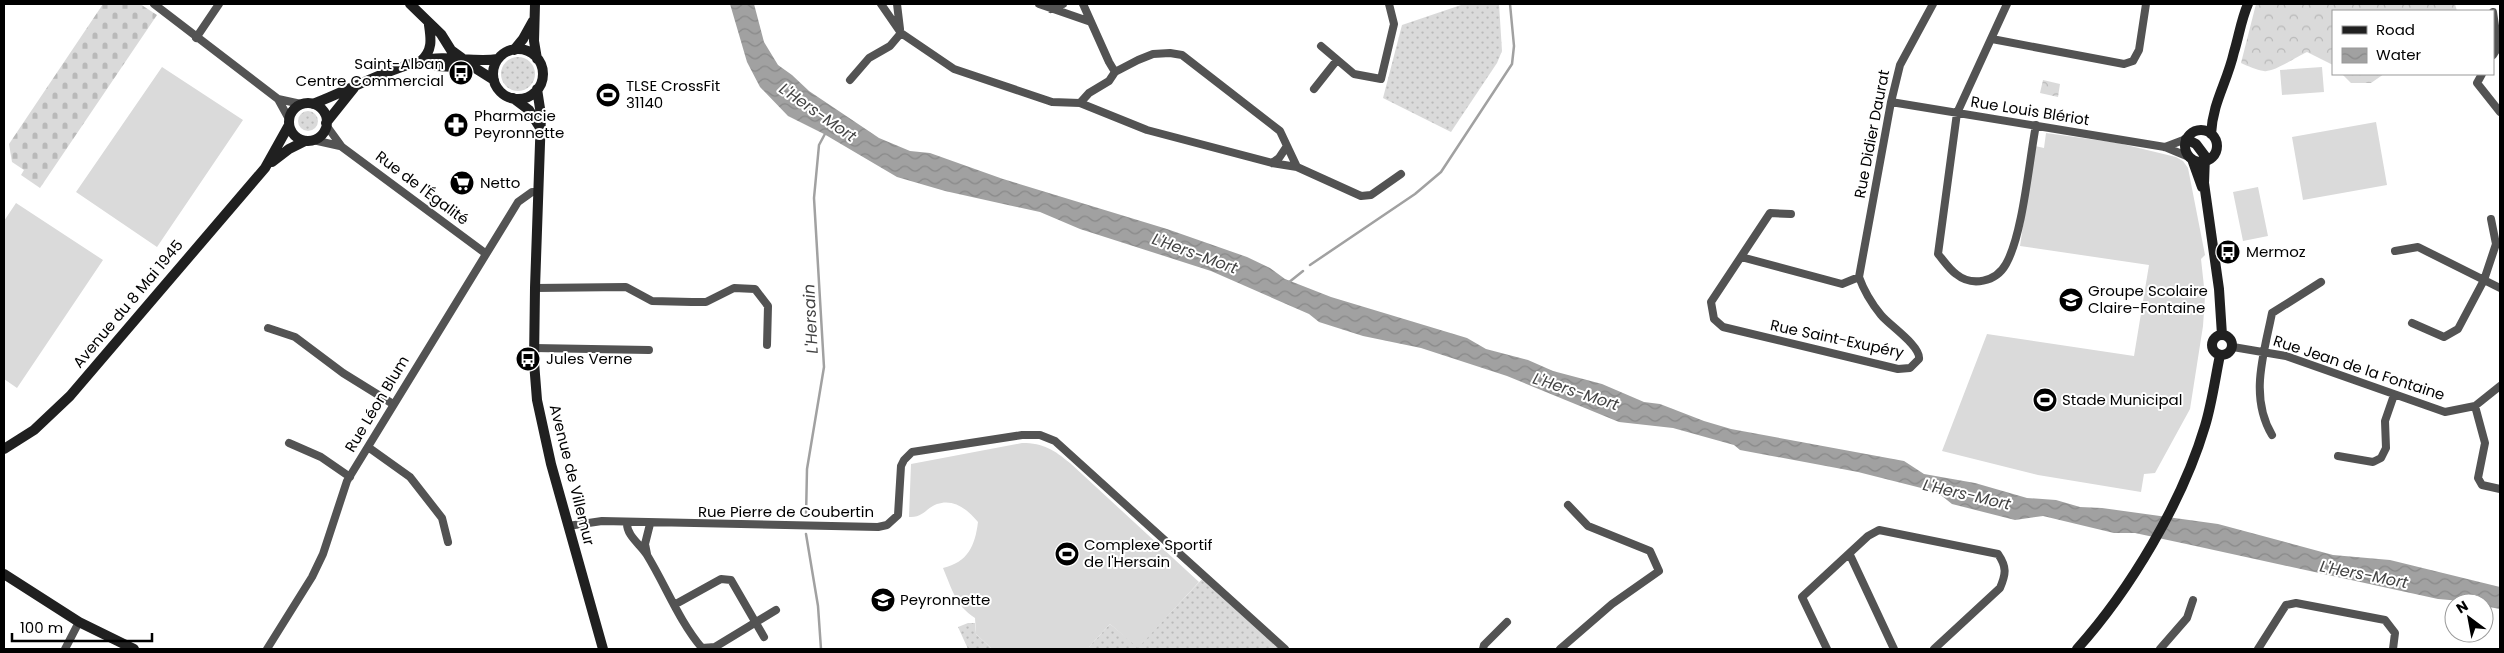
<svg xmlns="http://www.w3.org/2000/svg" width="2504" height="653" font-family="Poppins,sans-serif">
  <defs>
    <pattern id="grass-dots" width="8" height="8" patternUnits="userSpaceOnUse" patternTransform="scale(1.25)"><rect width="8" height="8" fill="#dadada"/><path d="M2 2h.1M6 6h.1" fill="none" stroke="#b9b9b9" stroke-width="1.8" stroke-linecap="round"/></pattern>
    <pattern id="forest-crowns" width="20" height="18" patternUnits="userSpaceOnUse" patternTransform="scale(1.25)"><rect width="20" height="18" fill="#dadada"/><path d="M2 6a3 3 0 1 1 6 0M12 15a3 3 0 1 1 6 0" fill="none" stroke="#b9b9b9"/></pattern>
    <pattern id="cemetery-stones" width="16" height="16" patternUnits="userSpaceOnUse" patternTransform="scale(1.25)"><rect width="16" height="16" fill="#dadada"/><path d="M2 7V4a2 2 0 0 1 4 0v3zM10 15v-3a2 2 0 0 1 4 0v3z" fill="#b9b9b9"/></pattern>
    <pattern id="water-waves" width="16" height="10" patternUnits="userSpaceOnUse" patternTransform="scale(1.25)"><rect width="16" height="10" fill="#a1a1a1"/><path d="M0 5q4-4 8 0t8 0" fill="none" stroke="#898989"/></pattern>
  </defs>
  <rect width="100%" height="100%" fill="#fff"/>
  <path fill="url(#grass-dots)" d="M1464,4H1499L1502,51L1497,63L1451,132L1383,98L1402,25Z
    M501 74a17 17 0 1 1 34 0a17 17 0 1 1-34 0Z
    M298 121a10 10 0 1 1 20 0a10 10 0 1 1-20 0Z
    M1205,576L1285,649H1087L1110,624L1138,647Z
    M968,623H975L976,634L992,649H968L958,627Z"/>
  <path fill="url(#forest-crowns)" d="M2256,4H2455L2457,11H2333V65L2307,52C2296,57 2273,73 2264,71C2256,70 2248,66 2241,63Z
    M2342,74H2384L2371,83H2351Z
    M2043,80L2060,84L2058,97L2040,93Z"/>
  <path fill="url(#cemetery-stones)" d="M103,4H140L157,15L40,188L21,175L24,170L12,162L9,144Z"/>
  <path fill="#dadada" d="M162,67L243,120L157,247L76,192Z
    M2322,67L2324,92L2282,95L2280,70Z
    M2376,122L2387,185L2303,200L2292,137Z
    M2046,133L2118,143L2176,157L2183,161L2188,168L2205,255L2201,259L2205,296L2203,326L2190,409L2155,473L2144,474L2141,492L2038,475L1942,451L1987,334L2134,356L2149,265L2020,246L2035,146L2044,148Z
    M2258,187L2268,236L2243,241L2233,192Z
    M16,203L103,260L17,388L4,379V221Z
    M1022,443C1044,443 1054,450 1070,463L1199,582L1138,648L1110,624L1087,649H992L976,634L975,618C955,605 952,589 943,568C968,562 975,546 978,522C968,510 954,498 937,504C926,508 923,518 909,517L911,464Z"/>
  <path fill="url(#water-waves)" d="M730,4H754L764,42L778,65L792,75L809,91L879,138L910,151L930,153L1003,179L1167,229L1247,257L1270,268L1285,279L1331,297L1467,338L1486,349L1528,360L1553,371L1602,384L1644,402L1660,404L1704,421L1731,429L1904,461L1924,474L1975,483L2027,498L2056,500L2080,507L2102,508L2218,524L2333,555L2390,560L2500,587V609L2484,606V603L2438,599L2191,545L2135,533H2114L2043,516L2015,520L1952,504L1937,492L1858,472L1740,450L1734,445L1673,428L1619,422L1507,376L1421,348L1363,336L1319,322L1309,314L1211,271L1080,229L1040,212L945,191L897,177L824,134L788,116L760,87L747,62Z"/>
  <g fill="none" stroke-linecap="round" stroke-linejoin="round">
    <path stroke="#a1a1a1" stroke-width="2.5" d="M1310,265L1415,194L1441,172L1512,64L1514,46L1510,4
      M1288,283L1303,271
      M806,517L807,469L824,367L814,198L819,145L826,132
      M806,534L818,606L821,649"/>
    <path stroke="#535353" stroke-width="8" d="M154,4L278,99L289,119
      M881,4L901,33L954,69L1052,102L1080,103L1147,130L1272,163L1297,167L1361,196L1371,195L1401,174
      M897,4L900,29
      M1039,4L1091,22
      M1083,4L1109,62L1115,72
      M2007,4L1957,113L1938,254C1944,261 1949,269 1956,274C1972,287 1996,282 2006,264C2023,234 2029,161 2036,125
      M1051,9L1063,4
      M2493,12L2498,46
      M196,38L219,4
      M1992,39L2124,64L2133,61L2139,50L2146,4
      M1321,46L1354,74L1381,79L1394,24L1389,4
      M2493,55L2500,44
      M2482,74L2477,83L2500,112
      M850,80L869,58L890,46L901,33
      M1314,89L1337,60
      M278,99L301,104
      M1891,102L2165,147L2189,157
      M1080,103L1089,93L1109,81L1115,72L1138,60L1153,54L1170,53L1182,55L1280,131L1297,167
      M326,125L342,147L485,253
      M313,140L340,146
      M2165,147L2186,139
      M1272,163L1279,158L1287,146
      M1791,214L1770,213L1711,302L1714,319L1723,327L1898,369L1910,368L1919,359C1921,346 1889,325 1881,315C1872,304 1864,291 1859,277L1891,102L1900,65L1933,4
      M2395,251L2418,247L2500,288
      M1741,257L1842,284L1859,277
      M535,288L626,287L652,301L692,302H706L734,288L755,289L768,306L767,345
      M2412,323L2444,337L2458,329L2484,280L2496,244L2491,219
      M268,328L295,337L343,373L393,404
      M2233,347L2286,356L2445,412L2475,406L2500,386
      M534,348L649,350
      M2475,406L2485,443L2478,478L2482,485L2500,489
      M2272,435C2249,396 2264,354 2272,313L2321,282
      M289,443L321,457L350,477
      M368,447L410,477L442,518L448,542
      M2338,456L2373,462L2381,458L2386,448L2385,421L2394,395
      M627,524C627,536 641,545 647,555C666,586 679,621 702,648L715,647L776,610
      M568,526L602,521L878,527L887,525L898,515L901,466L904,460L912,452L1022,435H1040L1055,441L1285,649
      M647,554L645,544L650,524
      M1850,555L1894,649
      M674,605L721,579L731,580L764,637
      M65,649L79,622
      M267,649L312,577L323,554L347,481L518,202L532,192H537
      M1483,649L1484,645L1507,622
      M1560,649L1612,604L1659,571L1650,551L1588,526L1568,505
      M1827,649L1802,597L1868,536L1879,530L1998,554C2007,567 2006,574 2000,588L1934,649
      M2160,649L2187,618L2193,600
      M2258,649L2286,605L2296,603L2385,620L2395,633L2393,649"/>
    <path stroke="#202020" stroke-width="10" d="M410,4L441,34L451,50L462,58
      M535,4L534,41L537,59
      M493 74a25 25 0 1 1 50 0a25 25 0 1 1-50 0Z
      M514,50L523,39L533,21
      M421,61C433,50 431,39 429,25
      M436,66L475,68L494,80
      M537,89L541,115L535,288L534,362L537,400L551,464L603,649
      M513,98L529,110L539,126
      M289 122a19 19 0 1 1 38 0a19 19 0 1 1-38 0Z
      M313,104C349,90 383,71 421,61C446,54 472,63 498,59
      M326,123L354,88
      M2185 146a16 16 0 1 1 32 0a16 16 0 1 1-32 0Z
      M2211,134C2213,101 2227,83 2234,52C2239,36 2241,20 2248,4
      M2186,139L2196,144L2205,156L2204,183L2219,289L2222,335
      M2192,159L2202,187
      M272,162L289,149L305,141
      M2212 345a10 10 0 1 1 20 0a10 10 0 1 1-20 0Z
      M4,449L34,430L70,396L265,168L289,125
      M4,574L79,622L134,649
      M2077,649C2130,590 2182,503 2205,426C2212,403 2215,379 2220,355"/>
  </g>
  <defs>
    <symbol id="bus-disc" viewBox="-11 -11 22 22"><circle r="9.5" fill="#000" stroke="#fff"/><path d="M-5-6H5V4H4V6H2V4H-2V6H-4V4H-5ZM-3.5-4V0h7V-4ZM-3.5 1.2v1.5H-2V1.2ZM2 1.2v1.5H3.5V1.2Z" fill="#fff"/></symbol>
    <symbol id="stadium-disc" viewBox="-11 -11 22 22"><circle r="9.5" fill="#000" stroke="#fff"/><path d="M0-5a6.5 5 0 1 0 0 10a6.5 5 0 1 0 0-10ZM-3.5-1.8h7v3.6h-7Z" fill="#fff"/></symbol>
    <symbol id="pharmacy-disc" viewBox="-11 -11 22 22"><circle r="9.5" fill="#000" stroke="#fff"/><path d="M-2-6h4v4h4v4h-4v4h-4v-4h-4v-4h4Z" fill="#fff"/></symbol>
    <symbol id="supermarket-disc" viewBox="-11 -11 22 22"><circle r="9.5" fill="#000" stroke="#fff"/><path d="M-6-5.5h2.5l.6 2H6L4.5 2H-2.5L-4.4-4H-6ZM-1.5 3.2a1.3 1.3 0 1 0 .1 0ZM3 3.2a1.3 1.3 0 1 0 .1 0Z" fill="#fff"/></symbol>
    <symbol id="school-disc" viewBox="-11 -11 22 22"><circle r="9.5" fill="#000" stroke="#fff"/><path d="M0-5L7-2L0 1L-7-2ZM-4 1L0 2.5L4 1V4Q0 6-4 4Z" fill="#fff"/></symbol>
  </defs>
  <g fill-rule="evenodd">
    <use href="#bus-disc" x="447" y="59" width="28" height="28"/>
    <use href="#stadium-disc" x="594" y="81" width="28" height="28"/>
    <use href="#pharmacy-disc" x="442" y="111" width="28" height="28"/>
    <use href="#supermarket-disc" x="448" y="169" width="28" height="28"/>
    <use href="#bus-disc" x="2214" y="238" width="28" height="28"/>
    <use href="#school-disc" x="2057" y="286" width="28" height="28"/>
    <use href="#bus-disc" x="514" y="345" width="28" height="28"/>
    <use href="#stadium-disc" x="2031" y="386" width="28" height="28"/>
    <use href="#stadium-disc" x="1053" y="540" width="28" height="28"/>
    <use href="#school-disc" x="869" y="586" width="28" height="28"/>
  </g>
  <g text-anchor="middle" stroke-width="4" stroke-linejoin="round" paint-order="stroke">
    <g font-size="15" fill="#000" stroke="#fff" text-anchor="start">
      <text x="444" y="69" text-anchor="end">Saint-Alban<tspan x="444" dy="17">Centre Commercial</tspan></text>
      <text x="626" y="91">TLSE CrossFit<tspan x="626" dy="17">31140</tspan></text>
      <text x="474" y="121">Pharmacie<tspan x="474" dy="17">Peyronnette</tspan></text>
      <text x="480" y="188">Netto</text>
      <text x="2246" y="257">Mermoz</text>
      <text x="2088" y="296">Groupe Scolaire<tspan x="2088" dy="17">Claire-Fontaine</tspan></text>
      <text x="546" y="364">Jules Verne</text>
      <text x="2062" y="405">Stade Municipal</text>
      <text x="1084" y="550">Complexe Sportif<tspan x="1084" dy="17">de l'Hersain</tspan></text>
      <text x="900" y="605">Peyronnette</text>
    </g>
    <g font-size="15" fill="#000" stroke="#fff">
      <text transform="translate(2030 111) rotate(9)" y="5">Rue Louis Blériot</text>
      <text transform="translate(1872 134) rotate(-79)" y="5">Rue Didier Daurat</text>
      <text transform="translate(422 188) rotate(37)" y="5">Rue de l'Égalité</text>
      <text transform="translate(128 304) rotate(-50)" y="5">Avenue du 8 Mai 1945</text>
      <text transform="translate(1837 339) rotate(12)" y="5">Rue Saint-Exupéry</text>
      <text transform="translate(2359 368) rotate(18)" y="5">Rue Jean de la Fontaine</text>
      <text transform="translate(377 404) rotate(-59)" y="5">Rue Léon Blum</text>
      <text transform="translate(572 475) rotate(76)" y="5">Avenue de Villemur</text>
      <text x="786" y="517">Rue Pierre de Coubertin</text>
    </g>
    <g font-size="16" font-style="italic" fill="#424242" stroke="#fff">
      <text transform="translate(818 112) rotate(35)" y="6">L'Hers-Mort</text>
      <text transform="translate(1195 253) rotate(20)" y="6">L'Hers-Mort</text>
      <text transform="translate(810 319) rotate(-93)" y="6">L'Hersain</text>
      <text transform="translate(1576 391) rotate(18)" y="6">L'Hers-Mort</text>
      <text transform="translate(1967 494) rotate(13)" y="6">L'Hers-Mort</text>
      <text transform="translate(2364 574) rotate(11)" y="6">L'Hers-Mort</text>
    </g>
  </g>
  <rect width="2504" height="653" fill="none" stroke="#000000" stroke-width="10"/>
  <rect x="2332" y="10" width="162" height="65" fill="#ffffff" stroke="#999999"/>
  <rect x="2342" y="26" width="25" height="8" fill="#202020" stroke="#999999"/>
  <text x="2376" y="35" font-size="15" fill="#000000">Road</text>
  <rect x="2342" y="48" width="25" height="15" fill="url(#water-waves)" stroke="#999999"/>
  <text x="2376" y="60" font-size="15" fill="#000000">Water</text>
  <g transform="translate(2469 618) rotate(328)"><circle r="24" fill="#ffffff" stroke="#999999"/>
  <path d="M0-4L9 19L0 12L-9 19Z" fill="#000000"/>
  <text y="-8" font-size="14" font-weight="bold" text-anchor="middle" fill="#000000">N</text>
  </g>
  <path d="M12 633v8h140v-8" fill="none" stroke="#000000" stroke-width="2.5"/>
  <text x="20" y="633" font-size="15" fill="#000000" stroke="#ffffff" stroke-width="4" paint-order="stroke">100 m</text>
</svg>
